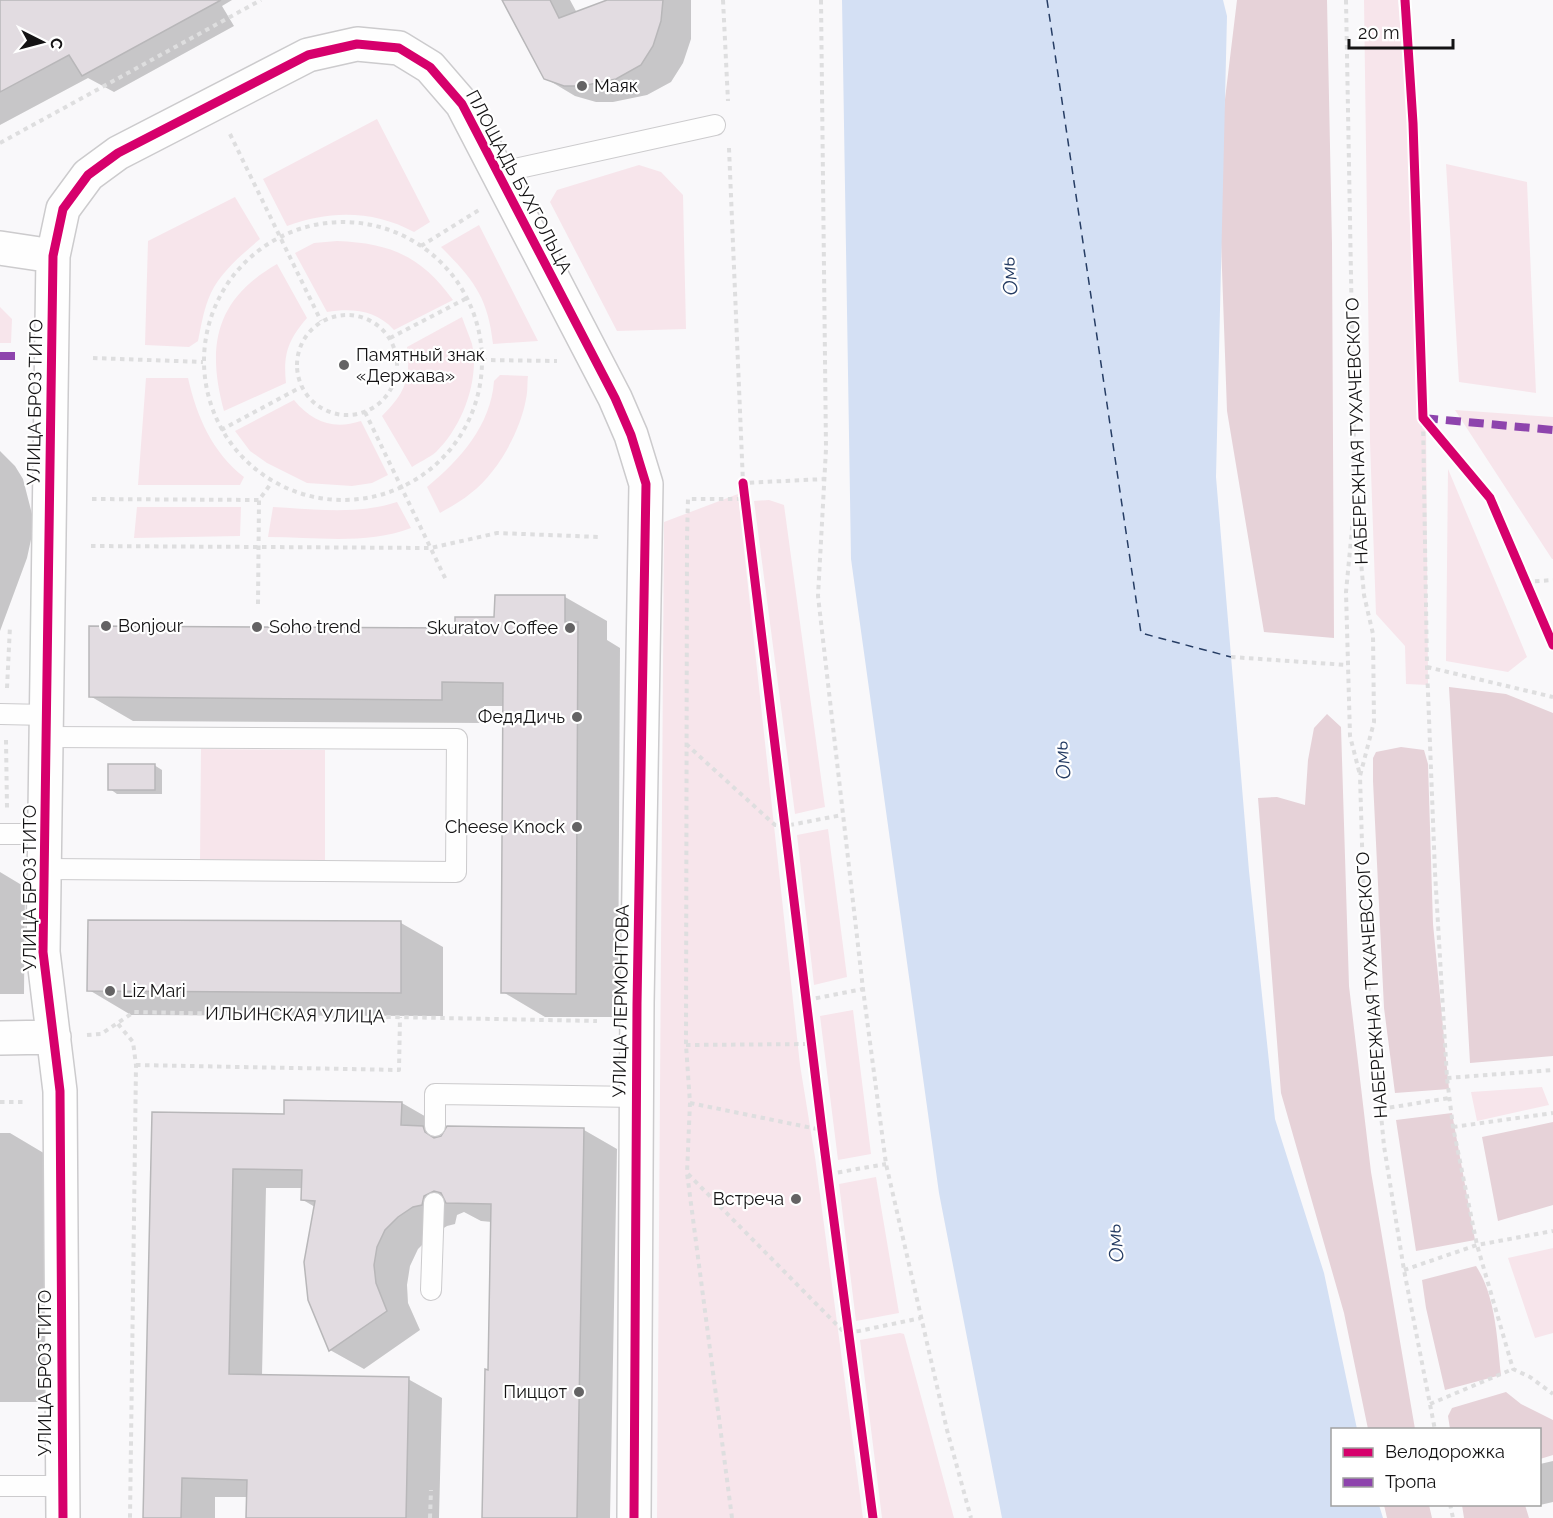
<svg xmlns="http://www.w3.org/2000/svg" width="1553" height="1518" font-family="Raleway,sans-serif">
  <rect width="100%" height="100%" fill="#f9f8fa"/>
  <path fill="#f7e5eb" d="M1364,0H1398L1408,118L1426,426L1428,685L1406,684L1405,646L1376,614L1370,442Z
    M377,119L430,222L414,232C374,210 329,210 287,226L263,179Z
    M1446,164L1527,182L1536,393L1459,382Z
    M639,165L661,172L683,195L686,329L617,331L550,202L557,190Z
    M235,197L260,239C240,256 217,275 208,300C203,313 201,327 198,341L189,347L145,345L148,241Z
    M479,225L538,341L493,344C488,297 473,279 441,247Z
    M337,241C390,243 421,256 453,300L394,330C376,310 352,308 327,312L295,253L314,243Z
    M277,264L307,318C288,340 283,354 286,383L224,411C206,345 216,299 277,264Z
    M0,307L12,319L11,343H0Z
    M462,317C465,326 469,335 472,344C480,380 462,427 436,452C429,458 419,462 412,467L382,416C405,393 411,379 407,347Z
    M500,375L528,376C527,383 528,391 526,399C520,432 498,472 471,493C462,501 450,507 440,513L427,487C460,460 491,425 494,381Z
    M146,378H188C197,417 212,452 244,477L240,485H138Z
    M294,400C312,422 333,430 361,421L388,475L372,483L352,486L307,483L267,463L250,451L235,431Z
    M1455,410L1553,417V559H1552Z
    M1448,469L1527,657L1508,672L1446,661Z
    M738,494L800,1065L815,1157L863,1518H657L664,522Z
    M769,500L784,505L825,807L795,814L754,501Z
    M397,502L411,528C367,545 315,537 268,537L273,507C313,509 358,515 397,502Z
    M137,507H241L240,536L134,538Z
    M201,749L325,750V863L200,862Z
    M828,829L847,977L814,985L797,835Z
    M853,1010L871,1154L838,1160L820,1016Z
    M1542,1087L1549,1105L1477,1121L1471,1092Z
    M876,1177L899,1313L856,1321L839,1184Z
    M1553,1248V1333L1535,1338L1508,1258Z
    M900,1333L904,1334L954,1518H882L860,1340Z"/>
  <path fill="#e6d2d8" d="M1237,0H1327L1332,244L1334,638L1264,632L1227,411L1218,157Z
    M1449,687L1506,694L1553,713V1056L1470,1063Z
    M1327,714L1341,727L1349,986L1371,1172L1415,1429H1368L1344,1313L1281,1093L1258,798L1277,797L1305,805L1308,760L1314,728Z
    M1401,747L1424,750L1428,764L1433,924L1449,1089L1395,1093L1384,1008L1373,781V758L1376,752Z
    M1452,1113L1475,1240L1416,1251L1396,1120Z
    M1553,1122V1205L1498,1221L1482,1137Z
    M1476,1266C1496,1297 1497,1339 1501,1375L1445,1390L1426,1308L1422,1280Z
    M1506,1392L1521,1404L1553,1420V1455L1540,1459V1430L1450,1429L1448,1416L1452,1408Z
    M1384,1505H1429L1432,1518H1387Z
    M1462,1505H1525L1529,1518H1464Z"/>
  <path fill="#d4e0f4" d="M842,0H1223L1227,16L1216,477L1249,871L1275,1119L1324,1273L1357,1429L1332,1430V1504L1379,1505L1383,1518H1002L939,1193L851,559Z"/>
  <path fill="#0003" d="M0,0H232L222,6L234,26L114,92L88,78L0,125Z
    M504,0H570L577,13L606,2V0H691V39L683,63L671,82L647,95L613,102H596L575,96L545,78Z
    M0,451L15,466L23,479L32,514V535L27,558L0,631Z
    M565,597L607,621V640L620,648L618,1017H545L503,992L504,706H484V723L133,721L90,696L456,630Z
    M154,765L162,770V794H117L110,789Z
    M0,872L25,887L24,994H0Z
    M401,923L443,947V1016L131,1015L89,990Z
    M402,1103L435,1122V1134L441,1138L584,1130L617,1149L610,1518H484L490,1371L492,1222L481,1221L464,1212L457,1215L455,1224L447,1226L431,1236L418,1249L410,1266L407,1285L408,1303L420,1330L364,1369L330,1350L309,1300L315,1207L303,1200V1188H266L262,1376L408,1379L442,1398L439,1518H248V1497H215V1518H145L153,1113L285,1116Z
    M0,1133H10L47,1155V1402H0Z
    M1553,1461V1502L1540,1505V1464Z"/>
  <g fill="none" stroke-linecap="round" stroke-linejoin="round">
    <path stroke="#263d64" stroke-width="1.5" stroke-dasharray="8 6" stroke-linecap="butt" d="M1047,0L1141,633L1231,657"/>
  </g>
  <path fill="#e2dce1" stroke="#b8b7b9" stroke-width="1.5" d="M0,0H221L82,76L69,55L0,92Z
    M502,0H550L559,18L607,0H663L661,21L653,46L641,65L616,79L582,86H564L544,79Z
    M495,595H565V622H578L576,994L501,993L503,683L442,682V700L89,697V626L455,628V617H494Z
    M108,764H155V790H108Z
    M88,920L401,921V993L87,991Z
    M284,1100L402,1102L401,1125L423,1126L425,1132L434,1138L441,1136L447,1126L584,1128L577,1518H482L485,1369L488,1370L491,1204L446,1203L441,1193L434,1191L424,1196L422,1205L413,1207L398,1217L385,1230L377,1247L374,1265L376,1283L387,1311L329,1351L308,1300L304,1262L315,1201L301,1200L302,1170L233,1169L229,1374L409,1377L406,1518H246L247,1480L182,1478L181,1518H143L152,1112L284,1114Z"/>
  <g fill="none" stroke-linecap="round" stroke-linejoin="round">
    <defs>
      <path id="service" d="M497,173L715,125
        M0,714L47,715
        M0,834H45
        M45,869L456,872L457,739L46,737
        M435,1126V1094L637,1097
        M431,1290L434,1203
        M0,1486H63"/>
      <path id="minor" d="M0,248L53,256
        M0,1038L54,1037
        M63,1518L60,1091L43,952L53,256L63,209L88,175L118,153L308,55L357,44L399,48L430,67L462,104L615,398L631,435L646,484L637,1004L634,1518"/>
    </defs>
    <use href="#service" stroke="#cccbcd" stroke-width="22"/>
    <use href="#minor" stroke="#cccbcd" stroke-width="36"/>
    <path stroke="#dededf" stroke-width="4" stroke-dasharray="4.5 4.5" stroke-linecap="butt" d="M723,0L728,101
      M821,0L826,449L818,596L863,989L886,1164L947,1430L971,1518
      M1346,0L1355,496L1364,595L1373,634L1374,722L1360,776L1365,946L1384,1146L1404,1270L1435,1430
      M1405,0L1413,123L1423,418L1427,667L1435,872L1447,1078L1453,1127L1477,1245L1513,1369L1530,1377L1553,1394
      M230,134L321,321
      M0,143L261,0
      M729,148L743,483L825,479
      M204 361a139 139 0 1 1 278 0a139 139 0 1 1-278 0Z
      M421,246L479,210
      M297 365a50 50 0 1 1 100 0a50 50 0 1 1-100 0Z
      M390,338L467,298
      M93,358L203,362
      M482,360L557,361
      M365,412L447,582
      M221,430L301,387
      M92,499L259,500
      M1354,508L1346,592L1350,736L1360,775
      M91,546L431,548L497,533L600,537
      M1526,582L1553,580
      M258,604L259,500L272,482
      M1231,657L1347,665
      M1427,667L1553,697
      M7,688L10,626
      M6,740L7,808
      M686,744L775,825L785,826L842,815
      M807,1000L863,989
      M118,1024L133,1042L136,1065L130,1518
      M87,1035L101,1034L134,1012L597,1021
      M686,1045L811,1044
      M136,1065L399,1070L400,1017
      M1447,1078L1553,1070
      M0,1102H26
      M690,1103L822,1130
      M1381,1109L1449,1098
      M1453,1127L1553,1113
      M688,1174L842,1330L850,1332L859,1331L921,1318
      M829,1174L886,1164
      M1404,1270L1477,1245L1553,1231
      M1430,1404L1513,1369
      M1450,1504L1453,1518
      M430,1518L431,1490
      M732,1518L687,1173L690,1103L686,1045L687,538L688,499H745"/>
    <use href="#service" stroke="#fefefe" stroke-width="20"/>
    <use href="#minor" stroke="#fefefe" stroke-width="33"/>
    <path stroke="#8e44ad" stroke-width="8" stroke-dasharray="15 8" stroke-linecap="butt" d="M0,356H15
      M1423,418L1553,430"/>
    <defs>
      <path id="cycleway" d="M1405,0L1413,123L1423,418L1490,498L1553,645
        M743,483L822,1130L873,1518
        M63,1518L60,1091L43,952L53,256L63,209L88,175L118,153L308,55L357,44L399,48L430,67L462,104L615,398L631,435L646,484L637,1004L634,1518"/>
    </defs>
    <use href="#cycleway" stroke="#fff" stroke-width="13"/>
    <use href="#cycleway" stroke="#d6006c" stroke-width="9"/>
  </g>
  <g fill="#646364" stroke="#fff" stroke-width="2">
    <circle cx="582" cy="86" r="6"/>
    <circle cx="344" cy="365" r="6"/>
    <circle cx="106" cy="626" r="6"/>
    <circle cx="257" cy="627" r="6"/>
    <circle cx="570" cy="628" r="6"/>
    <circle cx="577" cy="717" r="6"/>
    <circle cx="577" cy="827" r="6"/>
    <circle cx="110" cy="991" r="6"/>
    <circle cx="796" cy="1199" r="6"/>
    <circle cx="579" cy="1392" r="6"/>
  </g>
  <g text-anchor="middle" stroke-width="4.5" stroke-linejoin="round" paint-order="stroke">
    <g font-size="18" fill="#141314" stroke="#fff" text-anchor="start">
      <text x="594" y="92">Маяк</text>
      <text x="356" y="361">Памятный знак<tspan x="356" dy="21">«Держава»</tspan></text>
      <text x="118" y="632">Bonjour</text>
      <text x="269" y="633">Soho trend</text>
      <text x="558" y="634" text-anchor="end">Skuratov Coffee</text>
      <text x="565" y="723" text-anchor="end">ФедяДичь</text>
      <text x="565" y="833" text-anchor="end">Cheese Knock</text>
      <text x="122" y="997">Liz Mari</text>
      <text x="784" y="1205" text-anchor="end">Встреча</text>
      <text x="567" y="1398" text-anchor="end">Пиццот</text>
    </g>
    <g font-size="18" fill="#141314" stroke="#fff">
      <text transform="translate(519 182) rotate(62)" y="6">ПЛОЩАДЬ БУХГОЛЬЦА</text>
      <text transform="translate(35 402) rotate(-89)" y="6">УЛИЦА БРОЗ ТИТО</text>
      <text transform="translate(1357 431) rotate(-92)" y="6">НАБЕРЕЖНАЯ ТУХАЧЕВСКОГО</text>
      <text transform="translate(30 888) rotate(-90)" y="6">УЛИЦА БРОЗ ТИТО</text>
      <text transform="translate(1372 985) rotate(-94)" y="6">НАБЕРЕЖНАЯ ТУХАЧЕВСКОГО</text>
      <text transform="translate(621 1001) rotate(-89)" y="6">УЛИЦА ЛЕРМОНТОВА</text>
      <text transform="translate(295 1015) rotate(1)" y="6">ИЛЬИНСКАЯ УЛИЦА</text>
      <text transform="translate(45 1373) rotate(-90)" y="6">УЛИЦА БРОЗ ТИТО</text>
    </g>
    <g font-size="20" font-style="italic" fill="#263d64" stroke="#fff">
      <text transform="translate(1009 276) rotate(-96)" y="7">Омь</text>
      <text transform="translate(1062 760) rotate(-96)" y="7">Омь</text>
      <text transform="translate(1115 1243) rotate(-96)" y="7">Омь</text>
    </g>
  </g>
  <rect x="1331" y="1428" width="210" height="78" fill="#ffffff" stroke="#a1a1a1" stroke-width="1.5"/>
  <rect x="1343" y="1448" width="30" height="9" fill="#d6006c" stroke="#a1a1a1" stroke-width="1.5"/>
  <text x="1385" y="1458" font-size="18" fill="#141314">Велодорожка</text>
  <rect x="1343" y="1478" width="30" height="9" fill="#8e44ad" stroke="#a1a1a1" stroke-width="1.5"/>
  <text x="1385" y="1488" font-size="18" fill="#141314">Тропа</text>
  <g transform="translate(42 42) rotate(96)" stroke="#ffffff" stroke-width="4.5" paint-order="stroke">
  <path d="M0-4.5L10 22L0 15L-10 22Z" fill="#141314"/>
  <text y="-9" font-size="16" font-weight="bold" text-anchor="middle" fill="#141314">С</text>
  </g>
  <path d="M1349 39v9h104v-9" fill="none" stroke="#141314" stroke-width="3"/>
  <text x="1358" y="39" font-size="18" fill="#141314" stroke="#ffffff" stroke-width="4.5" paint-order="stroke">20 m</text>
</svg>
